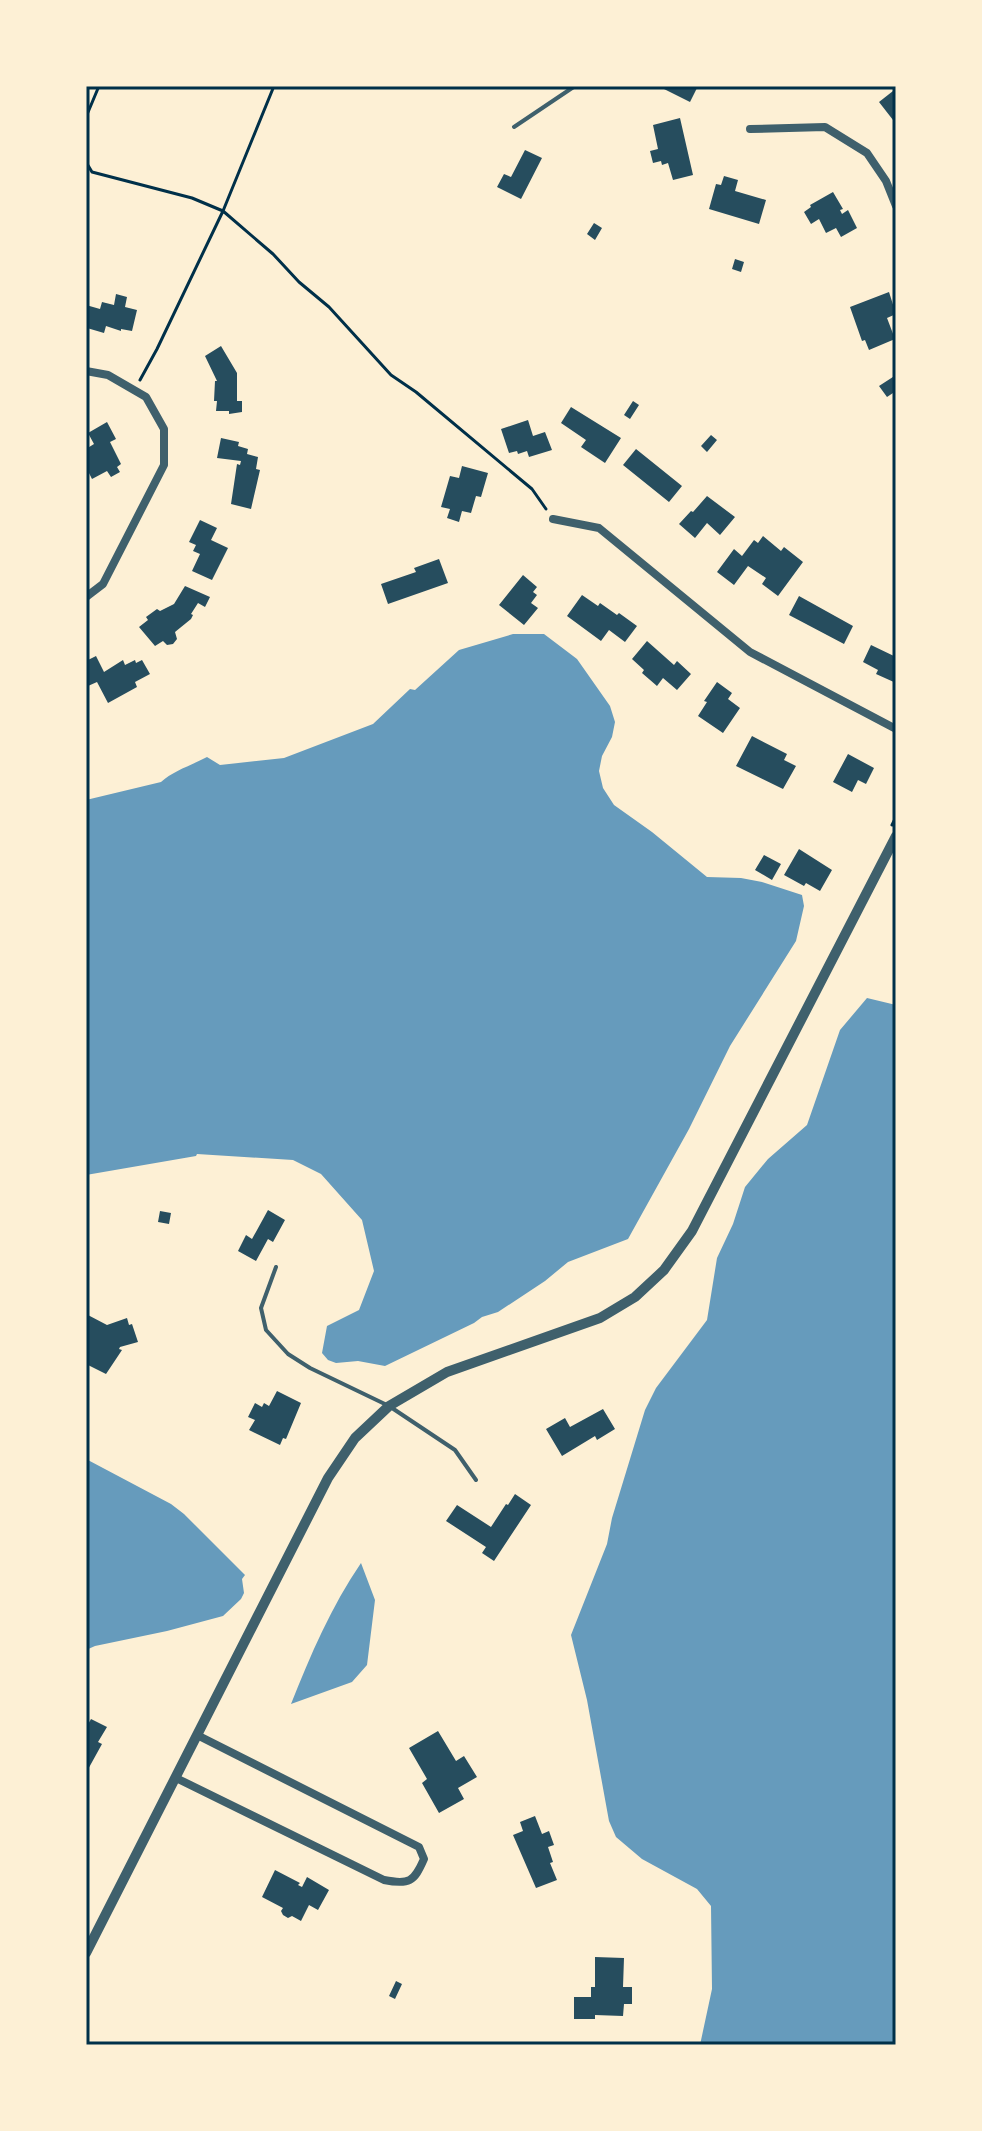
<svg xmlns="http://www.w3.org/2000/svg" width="982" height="2131" font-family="Karla,sans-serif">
  <rect width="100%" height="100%" fill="#fdf0d5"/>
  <path fill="#669bbc" d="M513,634H544L577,659L610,706L615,722L612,737L602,756L599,771L603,788L614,805L652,832L707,877L741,878L762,882L802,895L804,906L796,941L730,1046L689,1129L628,1239L568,1262L545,1281L498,1312L482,1317L474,1323L385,1366L358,1361L336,1363L328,1360L322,1353L327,1326L359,1310L374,1271L362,1220L321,1174L293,1160L197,1154L196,1156L86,1175V800L161,782C173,771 192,765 207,757L220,765L284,758L373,724L410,689L415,690L459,650Z
    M867,998L896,1005V2045H700L712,1989L711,1906L697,1889L642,1859L616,1837L609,1821L587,1700L571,1635L607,1544L612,1518L645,1410L656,1388L707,1320L717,1258L733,1224L745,1187L768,1159L807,1125L840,1030Z
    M86,1459L171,1504L184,1514L245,1575L242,1579L244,1593L241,1599L223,1616L167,1631L95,1646L86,1650Z
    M361,1563L375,1600L367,1665L352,1682L291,1704C310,1656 332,1605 361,1563Z"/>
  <path fill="#264d5e" d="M658,86H698L690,102Z
    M893,91L896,95V117L893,120L879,102Z
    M680,118L693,175L673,180L668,163L662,165L661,161L653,163L650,151L658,149L653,125Z
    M525,150L542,158L521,199L497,187L504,174L511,177Z
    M724,176L738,180L735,191L766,200L759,224L709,209L716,184L721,185Z
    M833,192L843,209L840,210L842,214L848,210L857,228L841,237L836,228L826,233L819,219L811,224L804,212L811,207L810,205Z
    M594,223L602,228L595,240L587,234Z
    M735,259L744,262L741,272L732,269Z
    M889,292L896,314L887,318L895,339L869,350L865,340L862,341L850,307Z
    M116,294L127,297L125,307L137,310L132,331L121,329V331L106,326L104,333L87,328L86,305L100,309L102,302L114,305Z
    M221,346L237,373V401H242V412L229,414V411H216L217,401H214L215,381H217L205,356Z
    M896,375V398L893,393L887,397L879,386Z
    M633,401L639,405L630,419L624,415Z
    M571,407L621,438L605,463L581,447L586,440L561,423Z
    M528,420L533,436L545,432L552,450L529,457L527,451L518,454L517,451L509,453L501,429Z
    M107,422L116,439L110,442L121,464L117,467L120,472L111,477L107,471L92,479L86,467V449L94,444L88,433Z
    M711,435L717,440L707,452L701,446Z
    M221,438L239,442L238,446L248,449L247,454L258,457L256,469L260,470L251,509L231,504L237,464L240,465L241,461L217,458Z
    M636,449L682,486L669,502L623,465Z
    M462,466L488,473L481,497L476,496L471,513L462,511L459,522L447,518L450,509L441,507L450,476L459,478Z
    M707,496L735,517L720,535L707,523L695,538L679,524L691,511L693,512Z
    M200,520L217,528L211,540L228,548L212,580L192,571L200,554L193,551L196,545L189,542Z
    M763,536L781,551L784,547L803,562L778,596L762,584L766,578L748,566L734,585L717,572L734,549L742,556L754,540L758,543Z
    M439,559L448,583L388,604L381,584L416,572L414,568Z
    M523,575L537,587L533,592L537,595L531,603L538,608L524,625L499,605Z
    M185,586L210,597L205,607L198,603L191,614L193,615L191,619L175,632L177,639L173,644L167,645L163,641L155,646L139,627L148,620L146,617L157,609L160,611L174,604Z
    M582,595L598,606L600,603L617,615L619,613L637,626L625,642L609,630L601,641L567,616Z
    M799,596L853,626L844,644L789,615Z
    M647,641L674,665L677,661L691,674L677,690L663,678L657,686L642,673L644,670L632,659Z
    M871,645L896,657V683L876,674L878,670L863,662Z
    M96,656L104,672L123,660L125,665L135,660L136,663L142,660L150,674L135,682L137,687L108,703L97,682L88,686L86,683V661Z
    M717,682L732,693L728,699L740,708L723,733L698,716L707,702L704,701Z
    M752,736L787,754L784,760L796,766L783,789L736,766Z
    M848,754L874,768L866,784L858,780L852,792L833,782Z
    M799,849L832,870L820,891L806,883L804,886L784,875Z
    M764,855L781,864L772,880L755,870Z
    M268,1210L285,1220L273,1242L268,1239L256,1261L238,1251L246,1235L252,1239Z
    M160,1211L171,1213L169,1224L158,1222Z
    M86,1314L107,1325L127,1318L129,1325L132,1324L138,1342L120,1347L119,1349L122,1350L106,1374L86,1364Z
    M277,1391L301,1403L286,1439L283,1438L280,1445L249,1430L255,1420L248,1417L255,1403L262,1407L264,1403L269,1406Z
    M603,1409L615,1429L597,1440L595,1436L562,1456L546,1429L565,1418L570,1427Z
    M515,1494L531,1505L494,1561L482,1553L486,1547L446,1521L457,1505L491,1527L506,1504L508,1505Z
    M91,1719L107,1727L98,1742L102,1744L86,1773V1728Z
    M438,1731L456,1761L464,1756L477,1777L458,1788L464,1799L439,1813L422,1783L427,1779L409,1748Z
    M535,1816L542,1834L549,1831L554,1845L548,1847L553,1862L550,1863L557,1880L536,1888L513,1835L523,1831L520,1822Z
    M275,1870L300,1883L298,1885L302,1887L307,1877L329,1890L318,1910L309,1905L301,1921L292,1916L288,1918L283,1915L281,1911L283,1908L262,1897Z
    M595,1957L624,1958L623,1987H632V2004H624L623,2016L595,2015V2019H574V1997H591V1987H595Z
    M396,1981L402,1984L395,1999L389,1996Z"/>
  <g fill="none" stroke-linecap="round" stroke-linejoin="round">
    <path stroke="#003049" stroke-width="3" d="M86,117L99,86
      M86,162L92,172L192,198L223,211L273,254L299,282L329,307L391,375L416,392L532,489L546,509
      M140,380L157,349L223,211L274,86
      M892,825L896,817"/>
    <path stroke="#3f606c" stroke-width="4" d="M514,127L575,86
      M276,1267L261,1308L266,1330L288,1354L310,1368L389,1406L455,1450L476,1480"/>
    <path stroke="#3f606c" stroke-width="8" d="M750,129L825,127L867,153L886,181L896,206
      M86,371L108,375L146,397L164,429V465L103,584L86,597
      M553,519L599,528L750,652L896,729
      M176,1778L384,1880C409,1885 414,1882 424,1859L419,1847L197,1735"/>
    <path stroke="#3f606c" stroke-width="10" d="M86,1953L328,1478L355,1438L389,1406L447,1372L600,1318L635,1297L664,1270L692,1231L896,836"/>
  </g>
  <rect width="982" height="2131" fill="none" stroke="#fdf0d5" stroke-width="176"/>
  <rect x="88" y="88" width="806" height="1955" fill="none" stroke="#003049" stroke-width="3"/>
</svg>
